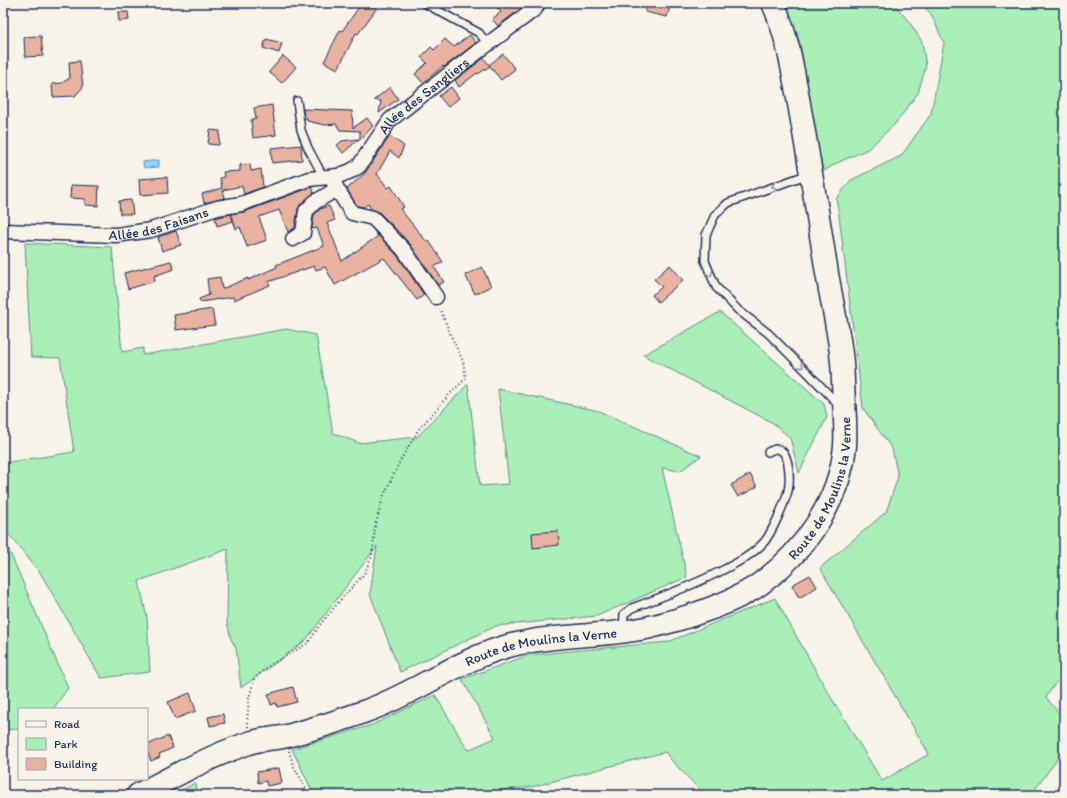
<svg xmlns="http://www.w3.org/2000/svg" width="1067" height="798" font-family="Itim,sans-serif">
  <rect width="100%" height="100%" fill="#f7f3e8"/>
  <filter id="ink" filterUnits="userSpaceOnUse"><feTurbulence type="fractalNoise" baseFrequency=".025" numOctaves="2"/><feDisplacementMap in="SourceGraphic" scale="8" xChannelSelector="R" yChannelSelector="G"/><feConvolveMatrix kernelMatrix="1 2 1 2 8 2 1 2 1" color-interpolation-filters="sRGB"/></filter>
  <g filter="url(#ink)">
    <path fill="#aaeeb8" stroke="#628e8b" d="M784,3H889L897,7L910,23L922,42L926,66L918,93L896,123L868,149L837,163L824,171L821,163L800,43L789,12Z
      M921,3H1064V665L1060,677L1046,697L1064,720V750L1031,795H705L672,761L665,752L531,787L451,795H416L381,791L375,795H314L292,749L372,725L435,695L468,750L495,738L462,679L529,655L668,642L775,598L829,694L882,781L929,754L820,568L886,512L898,477L892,449L863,408L838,208L836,199L851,180L901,156L931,114L944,43L931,14Z
      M25,243L112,247L122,352L143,348V355L286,329L316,335L333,433L359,443L417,437L468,384L480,486L509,484L498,389L599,411L701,456L680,471L662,468L687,577L597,616L496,626L400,672L370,594L377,546L305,641L241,688L236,648L231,639L227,622L228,549L139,581L147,618L150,672L101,678L41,574L3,527V463L74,452L60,358L31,357Z
      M720,312L824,404L827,417L799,473L790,438L773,423L643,355Z
      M3,536L68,688L53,709H19V729L3,730Z
      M195,783L197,795H172Z"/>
    <path fill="#94d3f5" stroke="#6491b9" d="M159,160V167L144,168L143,162Z"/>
    <path fill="#e9b1a0" stroke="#1b2f5e" d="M362,3H371L377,8L358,34L356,33L338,69L324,62L340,30L342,31Z
      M502,3H528L498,26L492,19L501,12L497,7Z
      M647,3H671L667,17L645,12Z
      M118,12H128L129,20L119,21Z
      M470,35L476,43L444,67L443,66L423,83L415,74L427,63L421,57L431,47L434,50L445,39L454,47Z
      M41,36L43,56L25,57L24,37Z
      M266,39L282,43L279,53L263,48Z
      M503,54L515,69L501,80L489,65Z
      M283,56L296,67L282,83L269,72Z
      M484,58L490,66L478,74L477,73L459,87L455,80Z
      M80,61L83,87L75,96L53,97L52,84L62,83L70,78L69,62Z
      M390,87L398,99L379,113L381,101L374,100Z
      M451,87L459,98L448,107L439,96Z
      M272,105L276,135L253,138L251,120L256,119L254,108Z
      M303,109L352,111L353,128L367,118L373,126L360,140V131L340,130L336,124L325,125L307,121V118H304Z
      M210,130L220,131L219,145L208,144Z
      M390,136L404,146L399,158L390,151L377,174L388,188L391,186L404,207L400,209L427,242L429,241L443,262L434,267L444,282L438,285L410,244L379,212L371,209L368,204L364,207L357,206L347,189L365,173Z
      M359,139L343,153L337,145L342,141Z
      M301,145L302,160L272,163L271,148Z
      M250,164L251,171L261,169L263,187L244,194L242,186L223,190L225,198L204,203L202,194L222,188L220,178L224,177L223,172L240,171V165Z
      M167,177L168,193L140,195L139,179Z
      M71,185L99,186L98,206L85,205V199L70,198Z
      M312,187L314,193L300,205L298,209L295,228L288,232L279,210L259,217L267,240L247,247L240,227L236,229L231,214L244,212Z
      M131,200L133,214H120L119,201Z
      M329,206L335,220L327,223L342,261L378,236L374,231L397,255L424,295L417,300L384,258L335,285L325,267L316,270L314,266L268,282L270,285L234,300L233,297L200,302L199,299L209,295L207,279L220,277L222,289L248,278V280L277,267L276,265L324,246L317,228L313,229L312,227L314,215L320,209Z
      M231,214L233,221L217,226L215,218Z
      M176,231L181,245L162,251L158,237Z
      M171,261L174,269L154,276L155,281L128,289L124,273Z
      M670,265L683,280L658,302L652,295L662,287L654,279Z
      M482,267L491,286L475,294L465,275Z
      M212,309L215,325L176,330L174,315Z
      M750,474L757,487L738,497L731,485Z
      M558,531L559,545L533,548L532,533Z
      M810,575L817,587L799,598L792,585Z
      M293,687L297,702L277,707L276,703L271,705L268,694Z
      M190,693L196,711L175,719L168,702Z
      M223,714L225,723L210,726L208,717Z
      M168,736L173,748L159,754L160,757L151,761L147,751V745Z
      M279,768L282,783L267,786L266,781L258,783L257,772Z"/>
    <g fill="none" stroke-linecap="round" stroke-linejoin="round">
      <defs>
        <path id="service" d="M424,3L479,33L488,44
          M297,101L301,130L308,148L324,178
          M809,174L728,203L715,215L706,235L705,261L716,287L738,310L768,333L810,375L839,405
          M623,629L624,614L632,608C662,597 691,586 719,572C735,564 753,555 765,541C773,530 784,505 788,491C790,482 791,449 776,449C774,449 770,451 768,452"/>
        <g id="minor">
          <path d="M331,177L337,189L352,213L373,218L404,250L436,297"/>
          <path id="s1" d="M3,231L116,235L151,230L217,208L241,204L309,179L338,176L351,171L359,166L390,120L480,50L535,9L538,3"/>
          <path d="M293,239L303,233L306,211L315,202L337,189"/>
        </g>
        <g id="primary">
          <path id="s2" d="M138,795C174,776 210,756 249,743C261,739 274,739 287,736C313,729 340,721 366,711C417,693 460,658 512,645C556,634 602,637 646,628C680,620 732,604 760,584C804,552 840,501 845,446C846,431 845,416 844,401C843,388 843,375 842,362C839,331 831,299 826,267C818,216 810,166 801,115C794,77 789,39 773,3"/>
        </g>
      </defs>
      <use href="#service" stroke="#1b2f5e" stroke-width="10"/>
      <use href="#minor" stroke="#1b2f5e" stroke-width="17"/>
      <use href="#primary" stroke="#1b2f5e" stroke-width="25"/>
      <path stroke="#1b2f5e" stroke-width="2" stroke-dasharray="1 3" stroke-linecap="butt" d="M248,727L247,723L249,699L254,679L267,667L308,643L320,625L342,598L364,574L372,556L375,527L383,497L400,461L419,429L449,395L466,378L463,361L452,338L440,309
        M289,751L294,767L310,795"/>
      <use href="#service" stroke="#f7f3e8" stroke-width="7"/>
      <use href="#minor" stroke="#f7f3e8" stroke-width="14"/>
      <use href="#primary" stroke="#f7f3e8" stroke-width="22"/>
    </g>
    <defs><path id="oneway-chevron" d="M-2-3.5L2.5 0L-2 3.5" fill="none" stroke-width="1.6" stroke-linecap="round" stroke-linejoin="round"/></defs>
    <g stroke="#8991a3">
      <use href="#oneway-chevron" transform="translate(774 186) rotate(160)"/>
      <use href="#oneway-chevron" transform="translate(710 274) rotate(68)"/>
      <use href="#oneway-chevron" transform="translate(801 366) rotate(44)"/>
    </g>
  </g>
  <g text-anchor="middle" stroke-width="4" stroke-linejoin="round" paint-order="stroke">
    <g font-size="14" fill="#1b2f5e" stroke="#f7f3e8">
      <text dy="5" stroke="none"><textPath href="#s1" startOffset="464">Allée des Sangliers</textPath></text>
      <text dy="5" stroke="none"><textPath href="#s1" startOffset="157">Allée des Faisans</textPath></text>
      <text dy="5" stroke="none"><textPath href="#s2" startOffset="781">Route de Moulins la Verne</textPath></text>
      <text dy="5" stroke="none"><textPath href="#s2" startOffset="433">Route de Moulins la Verne</textPath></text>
    </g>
  </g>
  <rect width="1067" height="798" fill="none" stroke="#f7f3e8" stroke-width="16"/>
  <rect x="8" y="8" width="1051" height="782" fill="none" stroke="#1b2f5e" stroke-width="1.5" filter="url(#ink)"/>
  <rect x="18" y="708" width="130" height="72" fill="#f7f3e8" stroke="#9fa5b1"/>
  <rect x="26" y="721" width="20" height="6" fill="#f7f3e8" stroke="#9fa5b1"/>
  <text x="54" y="728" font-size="12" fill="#1b2f5e">Road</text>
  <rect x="26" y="738" width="20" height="12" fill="#aaeeb8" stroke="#9fa5b1"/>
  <text x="54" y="748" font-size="12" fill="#1b2f5e">Park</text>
  <rect x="26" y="758" width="20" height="12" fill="#e9b1a0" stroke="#9fa5b1"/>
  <text x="54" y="768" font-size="12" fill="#1b2f5e">Building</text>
</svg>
